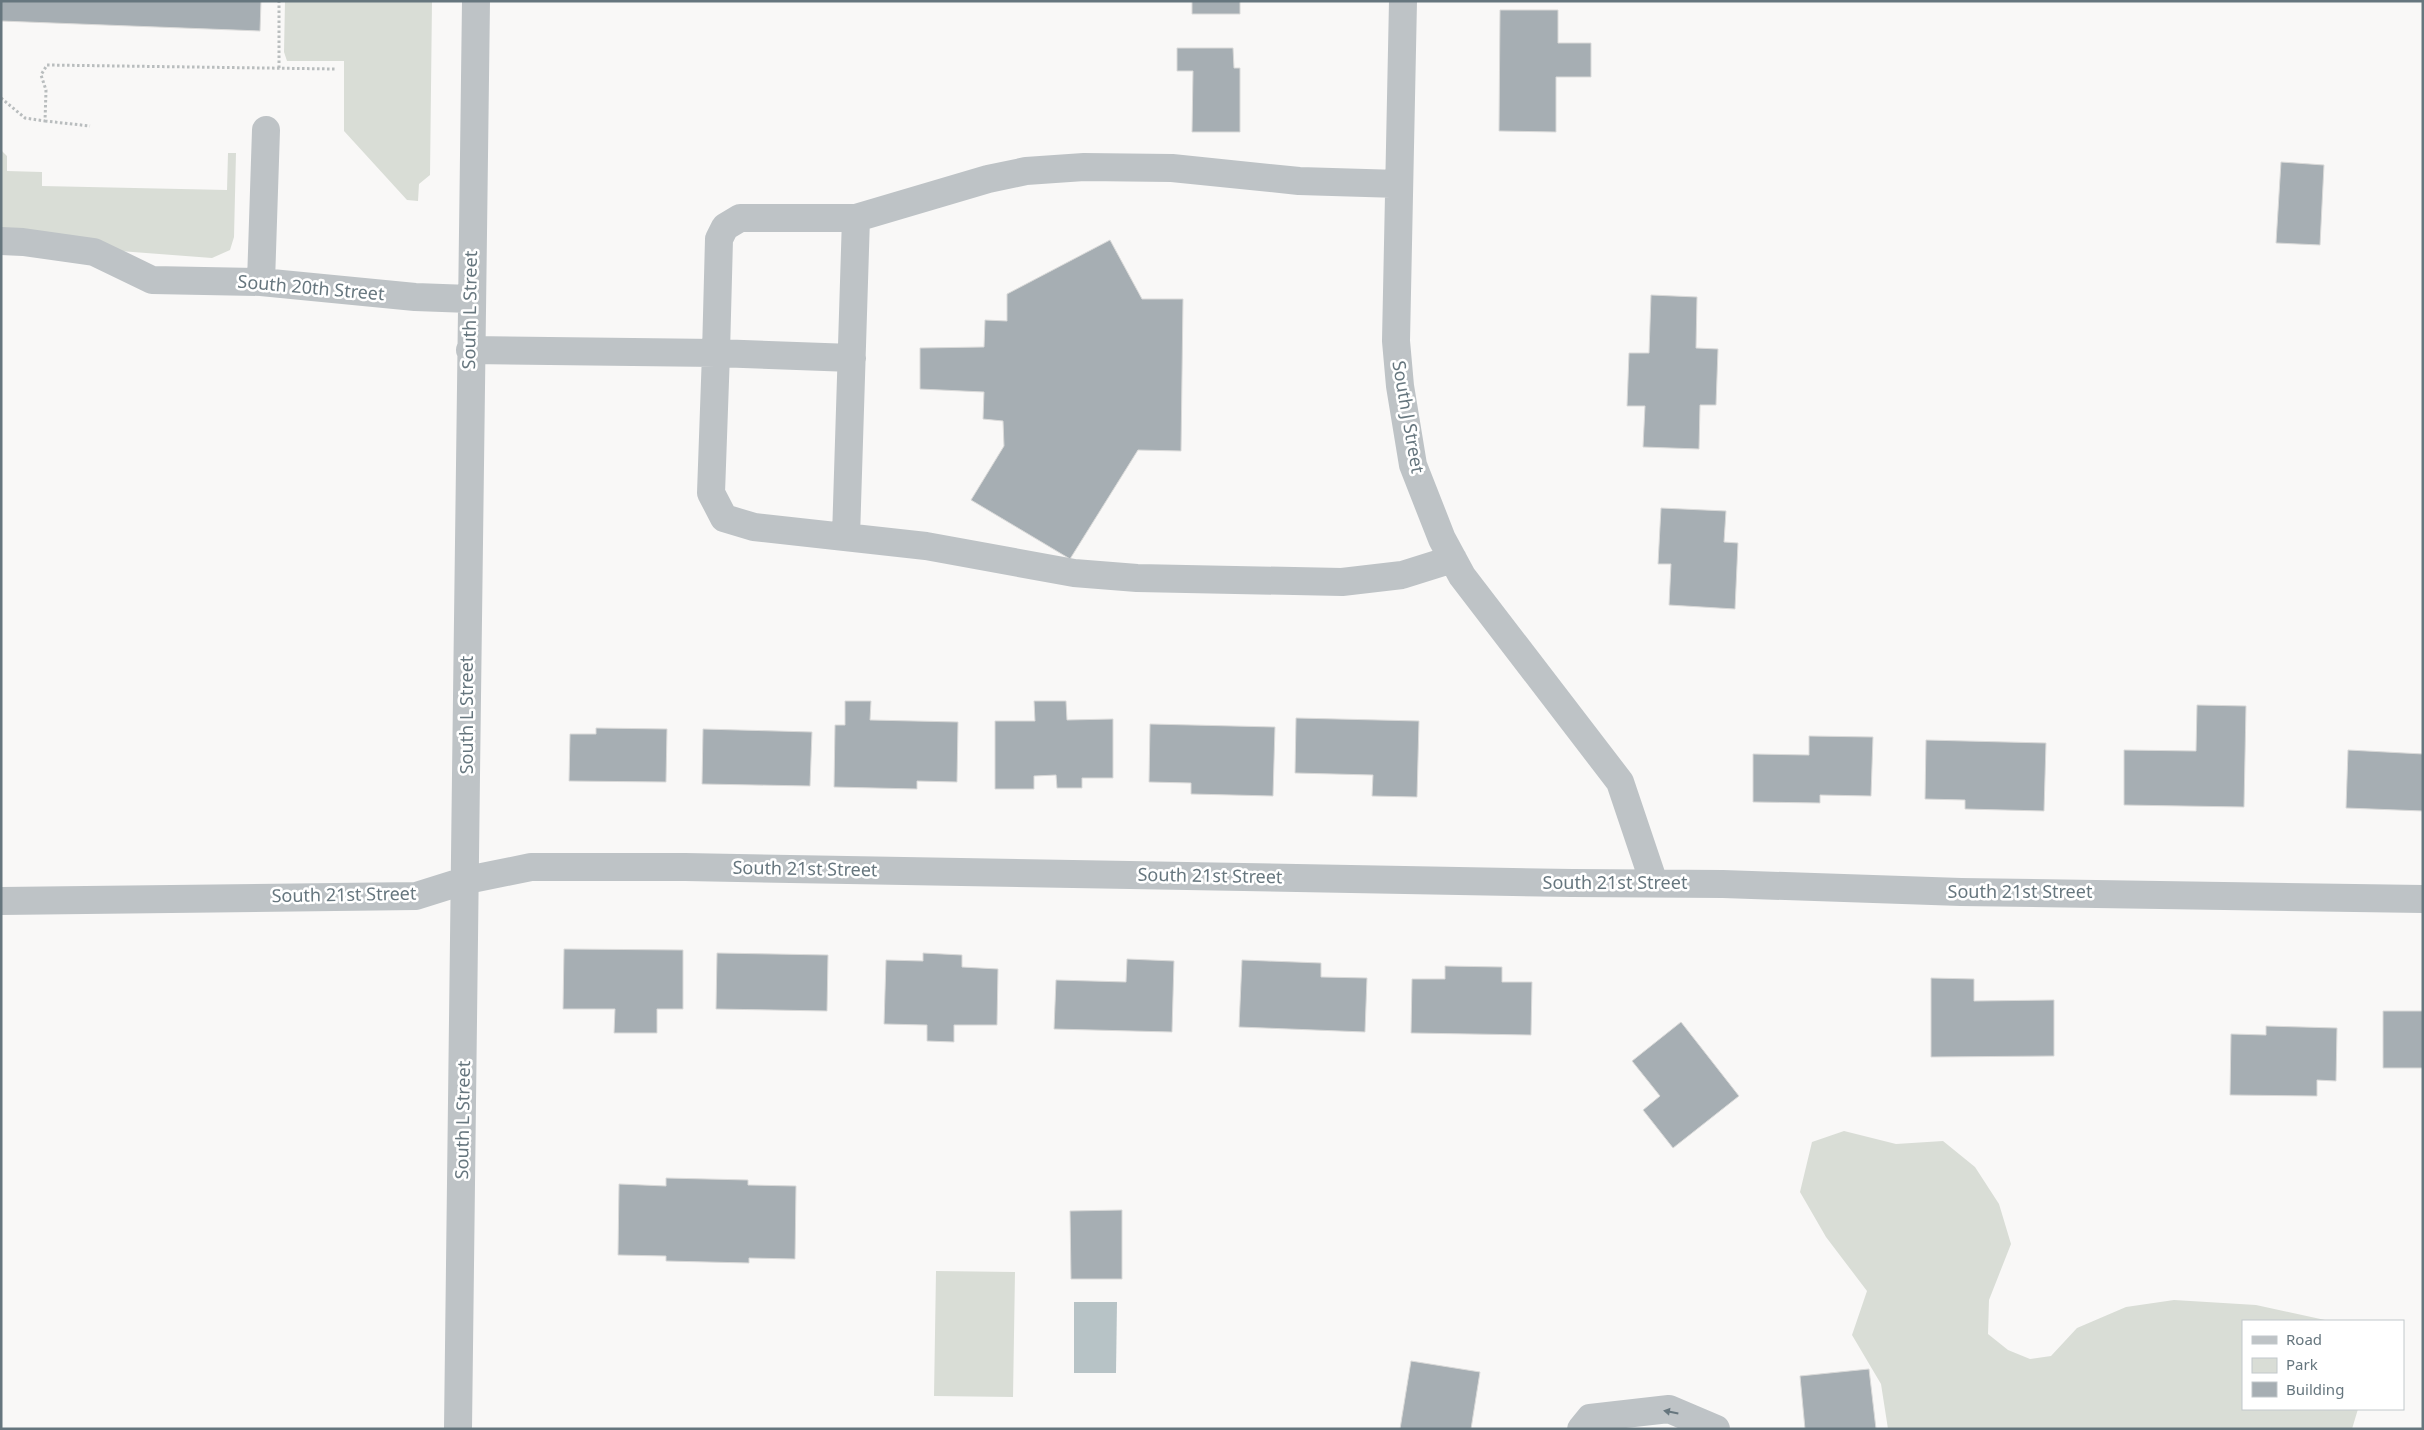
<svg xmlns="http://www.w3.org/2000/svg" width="2424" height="1430" font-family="'Noto Sans',sans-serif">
  <rect width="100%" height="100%" fill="#f9f8f7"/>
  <path fill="#d9ddd6" d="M285,1H432L430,175L419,184L418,201L407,200L344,131V61H287L284,52Z
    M1,150L7,156V171L42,172V186L227,190L228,153H236L234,237L230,250L212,258L1,242Z
    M1844,1131L1896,1144L1943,1141L1975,1167L1999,1204L2011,1244L1989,1300L1988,1334L2008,1350L2030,1359L2051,1356L2077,1328L2126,1307L2174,1300L2256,1305L2325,1320L2243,1321V1409H2358L2352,1429H1888L1881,1384L1852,1335L1867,1291L1826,1237L1800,1192L1812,1142Z
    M936,1271L1015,1272L1013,1397L934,1396Z"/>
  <path fill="#b7c3c6" d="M1074,1302H1117L1116,1373H1074Z"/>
  <path fill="#a6aeb3" stroke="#dadad9" d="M1,1H261L260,31L1,21Z
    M1192,1H1240V14H1192Z
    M1500,10H1558V43H1591V77H1556V132L1499,131Z
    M1177,48H1233L1234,68H1240V132H1192L1193,71H1177Z
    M2281,162L2324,165L2320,245L2276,243Z
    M1110,240L1142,299H1183L1181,451L1138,450L1070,559L971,500L1004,446L1003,421L983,419L984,392L920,389V348L984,347L985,320L1007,321V294Z
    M1651,295L1697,297L1696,348L1718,349L1716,405H1700L1699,449L1643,447L1645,406H1627L1629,353H1649Z
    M1661,508L1726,511L1724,542L1738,543L1735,609L1669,605L1671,564H1658Z
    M845,701H871L870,720L958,722L957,782L917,781V789L834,787L835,725H845Z
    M1034,701H1066L1067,720L1113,719V778H1082V788H1057L1056,775L1034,776V789H995V721H1035Z
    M2197,705L2246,706L2244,807L2124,805V750L2196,751Z
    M1296,718L1419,721L1417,797L1372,796L1373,775L1295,773Z
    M1150,724L1275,727L1273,796L1191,794V783L1149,782Z
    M596,728L667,729L666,782L569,781L570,734H596Z
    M703,729L812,732L810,786L702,784Z
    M1809,736L1873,737L1871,796L1820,795V803L1753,802V754L1809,755Z
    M1926,740L2046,743L2044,811L1965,809V800L1925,799Z
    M2348,750L2423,754V811L2346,808Z
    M564,949L683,950V1009H657V1033H614L615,1009H563Z
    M717,953L828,955L827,1011L716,1009Z
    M923,953L962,955V967L998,969L997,1025H954V1042L927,1041V1025L884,1024L886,960L923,961Z
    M1127,959L1174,961L1172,1032L1054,1029L1056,980L1126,982Z
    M1242,960L1321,963V977L1367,978L1365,1032L1239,1027Z
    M1445,966L1502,967V982H1532L1531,1035L1411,1033L1412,979H1445Z
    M1931,978L1974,979V1001L2054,1000V1056L1931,1057Z
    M2383,1011H2423V1068H2383Z
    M1681,1022L1739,1096L1673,1148L1643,1110L1660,1096L1632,1061Z
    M2266,1026L2337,1028L2336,1081L2317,1080V1096L2230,1095L2231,1034L2266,1035Z
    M666,1178L748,1180V1185L796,1186L795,1259L749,1258V1263L666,1261V1256L618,1255L619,1184L666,1186Z
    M1122,1210V1279H1071L1070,1211Z
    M1411,1361L1480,1372L1471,1429H1400Z
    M1869,1369L1876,1429H1805L1800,1376Z"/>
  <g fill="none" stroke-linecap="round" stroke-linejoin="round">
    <path stroke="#b9bdbe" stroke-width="3" stroke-dasharray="2.5 2.5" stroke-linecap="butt" d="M279,68V1
      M1,98L25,118L45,121L46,90L41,75L47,65L336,69
      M45,121L90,126"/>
    <path stroke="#bec3c6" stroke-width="28" d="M1403,1L1396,341L1400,386L1413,465L1442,539L1462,576L1620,782L1654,883
      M1,241L23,242L94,252L152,280L261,282L415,297L470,299
      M261,282L266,130
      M470,350L716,353L711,493L724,518L754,527L926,546L1074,573L1137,578L1342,582L1402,575L1453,559
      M852,358L716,353L719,239L725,227L740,218H856L988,179L1026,171L1084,167L1172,168L1299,181L1399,184
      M846,537L856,218
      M1,901L416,896L467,880L531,867H685L1572,883L1723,884L1961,892L2423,899
      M458,1429C466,953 467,477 476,1
      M1581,1429L1590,1418L1669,1409L1716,1429"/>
  </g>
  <defs><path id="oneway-solid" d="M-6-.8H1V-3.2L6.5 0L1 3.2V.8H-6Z" transform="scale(1.25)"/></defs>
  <use fill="#66767e" href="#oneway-solid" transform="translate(1671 1412) rotate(-169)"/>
  <g text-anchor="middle" stroke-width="5" stroke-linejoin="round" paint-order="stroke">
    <g font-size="18" fill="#66767e" stroke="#fff">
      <text transform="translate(311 288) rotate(5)" y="6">South 20th Street</text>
      <text transform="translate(470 310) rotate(-89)" y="6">South L Street</text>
      <text transform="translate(1408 417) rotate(80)" y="6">South J Street</text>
      <text transform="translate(467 715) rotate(-90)" y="6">South L Street</text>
      <text transform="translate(805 869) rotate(1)" y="6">South 21st Street</text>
      <text transform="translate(1210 876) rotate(1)" y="6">South 21st Street</text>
      <text x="1615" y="889">South 21st Street</text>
      <text x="2020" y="898">South 21st Street</text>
      <text transform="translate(344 895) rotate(-1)" y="6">South 21st Street</text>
      <text transform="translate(463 1120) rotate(-89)" y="6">South L Street</text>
    </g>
  </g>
  <rect width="2424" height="1430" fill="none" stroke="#66767e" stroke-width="5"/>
  <rect x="2242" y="1320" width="162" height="90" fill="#ffffff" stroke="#c2c8cb"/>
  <rect x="2252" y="1336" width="25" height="8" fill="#bec3c6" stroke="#c2c8cb"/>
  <text x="2286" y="1345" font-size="15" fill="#66767e">Road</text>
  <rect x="2252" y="1358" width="25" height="15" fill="#d9ddd6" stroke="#c2c8cb"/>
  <text x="2286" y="1370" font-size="15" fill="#66767e">Park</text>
  <rect x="2252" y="1382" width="25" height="15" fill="#a6aeb3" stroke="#c2c8cb"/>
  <text x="2286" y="1395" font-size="15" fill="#66767e">Building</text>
</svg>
